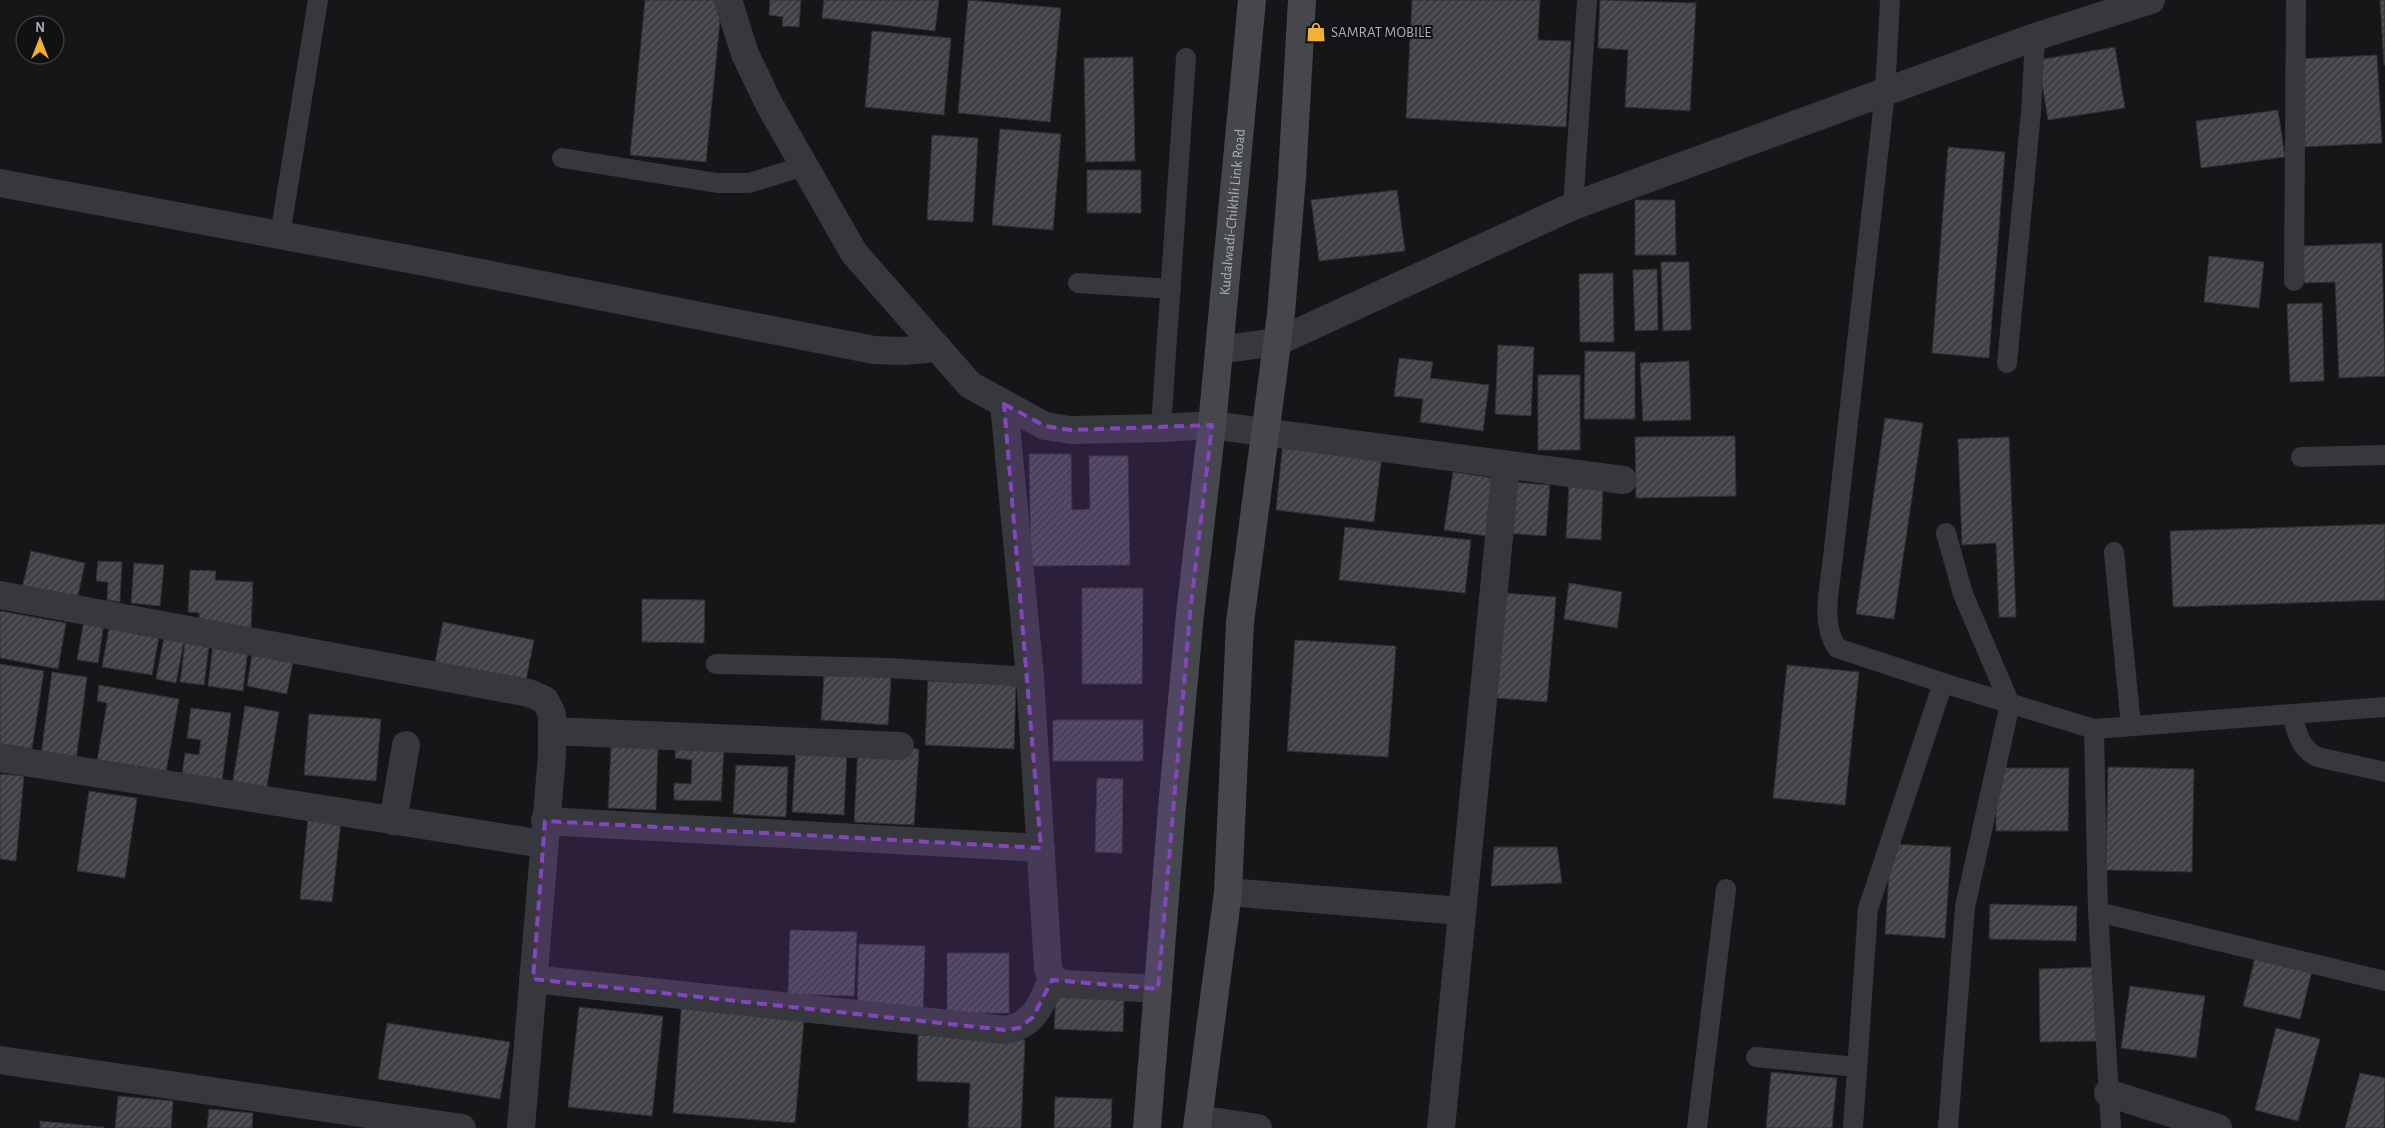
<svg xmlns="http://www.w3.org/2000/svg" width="2385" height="1128" font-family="'Alegreya Sans',sans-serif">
  <defs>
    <pattern id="building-hatch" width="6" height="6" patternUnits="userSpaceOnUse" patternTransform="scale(1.25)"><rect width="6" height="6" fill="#404145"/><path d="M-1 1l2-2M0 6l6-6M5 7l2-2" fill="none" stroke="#595a5e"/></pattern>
  </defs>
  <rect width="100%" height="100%" fill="#161618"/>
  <path fill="url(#building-hatch)" stroke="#303034" d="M645,0H722L706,162L630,155Z
    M770,0H801L799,27L782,26L783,17L769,15Z
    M824,0H939L935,31L822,18Z
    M968,0L1061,8L1050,122L958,113Z
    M1412,0H1540L1538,40L1571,41L1566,127L1406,118Z
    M1600,0L1696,3L1690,111L1625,107L1628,50L1598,48Z
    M2380,0H2385V65H2384Z
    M872,31L951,38L944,115L865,107Z
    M2115,47L2125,108L2048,120L2038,60Z
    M2377,55L2382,143L2301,147L2297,59Z
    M1133,57L1135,161L1086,162L1084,58Z
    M2278,110L2285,157L2201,168L2196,121Z
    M1000,129L1061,134L1053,230L992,225Z
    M932,135L978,138L973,222L927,220Z
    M1948,147L2005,152L1989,358L1932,353Z
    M1087,170H1141V213H1087Z
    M1397,190L1405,251L1319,261L1311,200Z
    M1635,200H1675L1676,255H1635Z
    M2382,243L2385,376L2339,378L2335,282L2304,283L2303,246Z
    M2209,256L2264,262L2259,308L2204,302Z
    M1661,262H1689L1691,330L1663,331Z
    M1657,269L1658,330L1635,331L1633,270Z
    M1613,273L1614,342H1580L1579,274Z
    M2322,303L2324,381L2290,382L2287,304Z
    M1498,345L1534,347L1531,416L1495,414Z
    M1585,351L1635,352V419H1584Z
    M1399,358L1433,362L1430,378L1489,385L1483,431L1420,422L1423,399L1394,396Z
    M1689,361L1691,420L1643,421L1640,363Z
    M1538,375H1580V450H1538Z
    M1885,418L1923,423L1894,619L1856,614Z
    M1735,436L1736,496L1636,498L1635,437Z
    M2009,437L2016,617H1999L1996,543L1962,545L1958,439Z
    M1283,442L1382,454L1374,522L1276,510Z
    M1029,454H1071L1072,510L1090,509L1089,456H1128L1130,565L1031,566Z
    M1453,472L1501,479L1493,537L1444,530Z
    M1509,482L1550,485L1546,536L1505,533Z
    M1569,484L1603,485L1601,540L1566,538Z
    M2385,524V600L2173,607L2170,531Z
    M1345,527L1471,540L1465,593L1339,580Z
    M31,551L85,563L77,600L22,588Z
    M98,561L122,562L120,602L107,600L108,582L96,581Z
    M134,563L164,565L160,606L131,603Z
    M190,570L216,571L215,580L253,582L251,628L199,625V613L188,612Z
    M1569,583L1622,592L1617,628L1564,619Z
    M1082,588H1143L1142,684H1082Z
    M1505,593L1556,597L1547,702L1496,698Z
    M642,599L705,600L704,643L642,642Z
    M0,611L66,623L58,669L0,658Z
    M84,620L104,623L98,663L77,660Z
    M110,622L160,631L152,675L102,667Z
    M443,622L534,640L526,680L435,662Z
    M164,637L184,641L176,683L156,679Z
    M1295,640L1396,646L1388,757L1287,751Z
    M185,643L209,646L204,685L180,682Z
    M213,644L248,649L243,691L208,686Z
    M252,654L293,661L287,694L247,686Z
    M0,664L44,671L32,749L0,744Z
    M1787,665L1859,672L1845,805L1773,798Z
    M52,672L87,677L76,760L41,755Z
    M824,674L891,677L888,725L821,720Z
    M928,681L1016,685L1014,749L925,745Z
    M99,685L179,699L165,778L96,767L107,703L97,701Z
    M245,706L279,712L266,792L232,786Z
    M191,708L231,713L221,788L181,782L185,753L199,755L201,740L187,738Z
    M309,714L381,719L376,781L304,775Z
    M1053,720H1143V761H1053Z
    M611,746L658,748L656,810L608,808Z
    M676,746L724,748L721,801L674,800V783L691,784L692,760L675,758Z
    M858,746L919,749L914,825L854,822Z
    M796,748L847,751L844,815L792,812Z
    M736,765L788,767L786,817L733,814Z
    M2108,767L2194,769L2192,872L2106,870Z
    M1996,768H2069L2068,831H1996Z
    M0,774L24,776L16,861L0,859Z
    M1097,778L1123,779L1122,853L1095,852Z
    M89,791L137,798L125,878L77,871Z
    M308,818L341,822L332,902L300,899Z
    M1891,844L1951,847L1945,938L1885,934Z
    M1494,847H1557L1562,883L1491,886Z
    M1990,904L2077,906L2076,941L1989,939Z
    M790,930L857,932L854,996L788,994Z
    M859,944L925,946L923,1013L857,1012Z
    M947,953H1009V1013H947Z
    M2256,954L2313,967L2300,1019L2243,1006Z
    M2100,967L2102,1041L2040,1042L2039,969Z
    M2130,986L2205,996L2196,1058L2121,1048Z
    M1056,994L1124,997L1123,1032L1054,1029Z
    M682,999L805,1009L795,1123L673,1113Z
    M579,1007L663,1016L652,1116L568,1107Z
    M387,1023L510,1042L500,1099L378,1079Z
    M2276,1028L2320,1039L2298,1121L2255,1110Z
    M918,1035L1025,1040L1021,1128H968L970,1083L917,1081Z
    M1771,1072L1837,1078L1832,1128H1766Z
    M2360,1073L2385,1078L2384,1128H2345Z
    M118,1096L173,1101L171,1128H115Z
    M1055,1097L1112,1099L1111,1128H1054Z
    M209,1109L253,1113L252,1128H207Z
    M40,1121L104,1127V1128H40Z"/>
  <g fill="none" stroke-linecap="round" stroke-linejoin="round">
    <path stroke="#37383d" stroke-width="20" d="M1890,0L1885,92L1833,557C1830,587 1820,623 1837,648L1943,683L2094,729L2385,707
      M562,158L717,183H749L804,166
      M1573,206L1587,0
      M280,235L318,0
      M2294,281L2296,0
      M1078,283L1171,289
      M2007,363L2031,112L2035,37
      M1161,428L1186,58
      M2301,457L2385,455
      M1946,533L1963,594L2010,704L1965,907L1948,1128
      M2114,552L2131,726
      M716,664L889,668L1030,677
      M2292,714C2297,733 2299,747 2317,757L2385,772
      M2094,729L2098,912L2111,1128
      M2098,912L2385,981
      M1756,1057L1857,1067
      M1697,1128L1726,889
      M1853,1128L1868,909L1943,683"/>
    <path stroke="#37383d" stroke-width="28" d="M728,0L745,54L769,104L854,253L970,385L1045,426L1071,430L1161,428L1212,425L1623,480
      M0,183L430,263L874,350L903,351L938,348
      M1004,404L1030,677L1048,968L1052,980L1065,984L1158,989
      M0,595L529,693L545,700L552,714V755L521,1128
      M552,731L900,746
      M0,758L543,844
      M393,821L406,745
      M545,821L1041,848
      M1228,892L1461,911
      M533,979L1005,1030C1035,1025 1041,1004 1052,980
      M0,1060L462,1128
      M2108,1093L2218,1128
      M1198,1119L1258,1128
      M1441,1128L1506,466"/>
    <path stroke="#37383d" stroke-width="28" d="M1219,350L1277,342L1573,206L2035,37L2151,0"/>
    <g stroke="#45474d" stroke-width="28">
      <path id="s1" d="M1147,1128L1172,808L1190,614L1212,425L1252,0"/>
      <path d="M1197,1128L1228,892L1240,622L1281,314L1292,177L1302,0"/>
    </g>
  </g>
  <path fill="#8446be" fill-opacity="0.2" stroke="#8446be" stroke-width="4" stroke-dasharray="10 6" stroke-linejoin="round" d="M1004,404L1045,426L1071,430L1212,425L1190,614L1158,989L1052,980L1033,1017L1019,1028L1005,1030L533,979L545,821L1041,848Z"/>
  <defs>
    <symbol id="shop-bare" viewBox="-9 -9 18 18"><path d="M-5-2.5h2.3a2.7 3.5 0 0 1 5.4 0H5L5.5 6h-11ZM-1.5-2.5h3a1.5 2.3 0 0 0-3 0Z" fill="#f2b134" stroke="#111113" stroke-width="2.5" paint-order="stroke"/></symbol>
  </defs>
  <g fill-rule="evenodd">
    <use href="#shop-bare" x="1302" y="18" width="28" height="28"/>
  </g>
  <g text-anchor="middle" stroke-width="4" stroke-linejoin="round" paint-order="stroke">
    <g font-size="15" fill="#a8adb8" stroke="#111113" text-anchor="start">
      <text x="1331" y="37">SAMRAT MOBILE</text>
    </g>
    <g font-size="15" fill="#a8adb8" stroke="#111113">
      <text dy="5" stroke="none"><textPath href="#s1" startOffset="920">Kudalwadi-Chikhli Link Road</textPath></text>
    </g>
  </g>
  <g transform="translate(40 40)"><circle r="24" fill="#111113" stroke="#4d4f55"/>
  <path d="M0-4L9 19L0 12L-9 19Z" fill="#f2b134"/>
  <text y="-8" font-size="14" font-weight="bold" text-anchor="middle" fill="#a8adb8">N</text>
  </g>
</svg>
